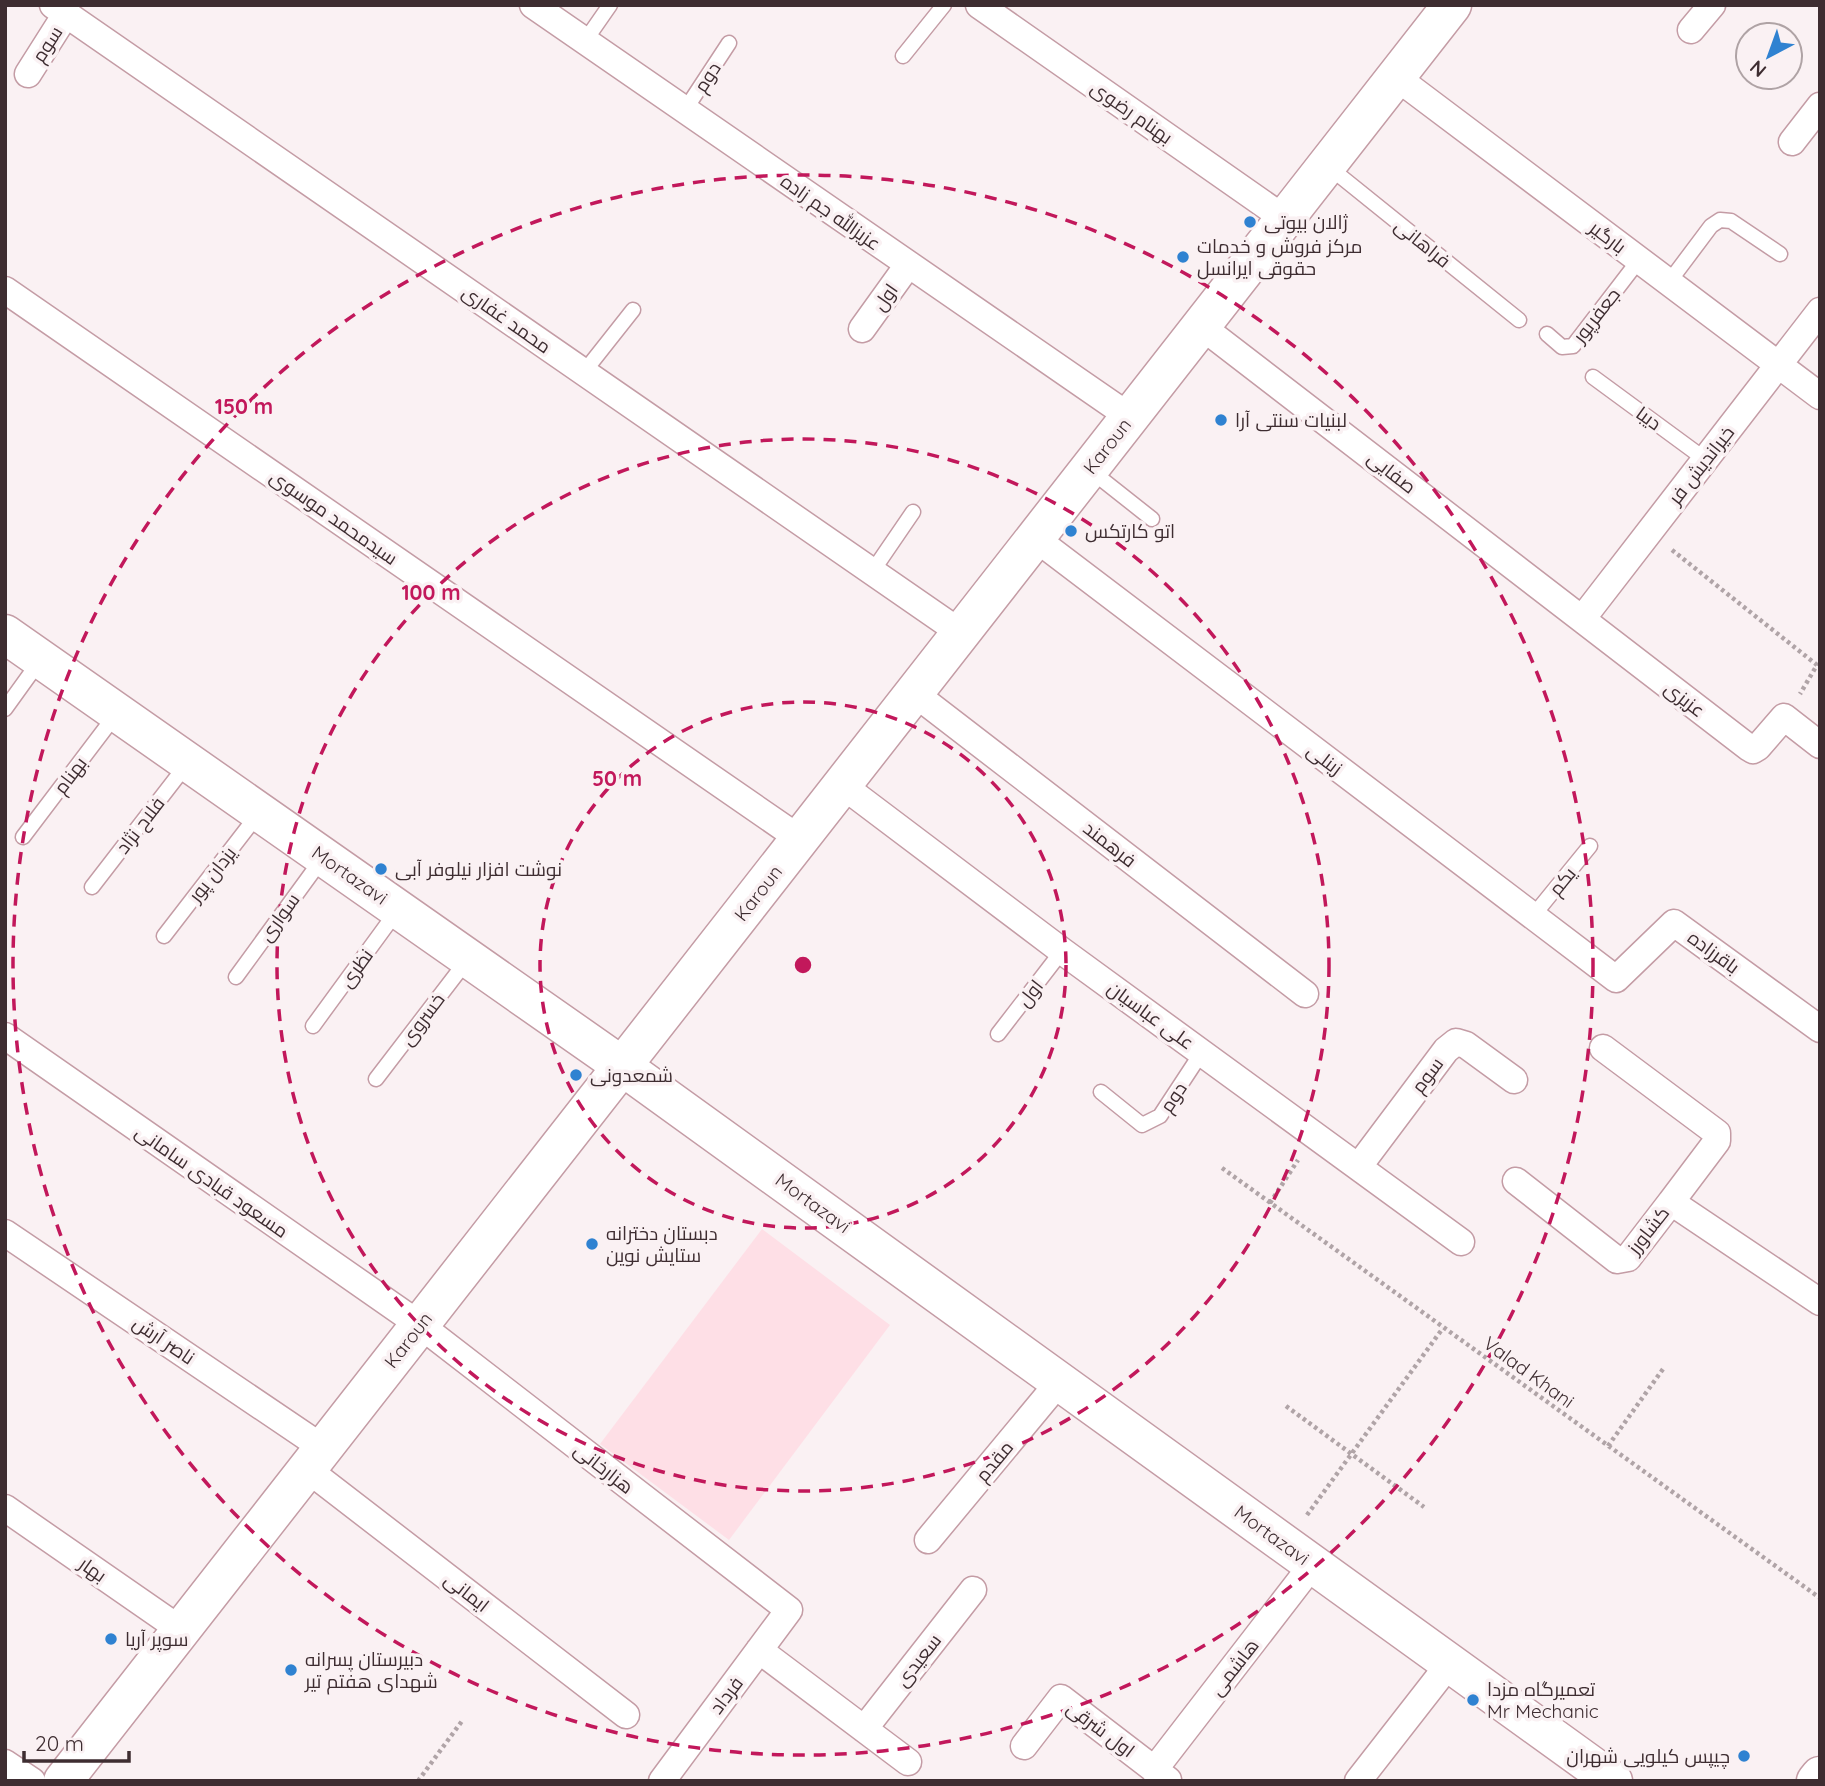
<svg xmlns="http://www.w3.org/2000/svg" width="1825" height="1786" font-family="Quicksand,Cairo,sans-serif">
  <rect width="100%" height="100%" fill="#faf1f3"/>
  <path fill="#fedfe6" d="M762,1229L890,1325L729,1540L600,1444Z"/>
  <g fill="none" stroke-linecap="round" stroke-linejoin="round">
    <defs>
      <path id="lane" d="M585,41L610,5
        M903,56L944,5
        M685,110L729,43
        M1329,167L1519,320
        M1669,282L1711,226L1720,220L1731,221L1780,254
        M1547,334L1562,347L1573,346L1639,260
        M584,372L633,310
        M1593,377L1706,460
        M1090,470L1152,519
        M872,572L913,512
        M5,709L41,659
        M23,837L117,713
        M92,887L187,764
        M1533,916L1590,846
        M164,936L259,813
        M236,977L322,859
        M313,1026L397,911
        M998,1034L1062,951
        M376,1079L468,959
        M1101,1092L1142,1125L1160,1116L1202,1052"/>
      <path id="street" d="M53,5L961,633
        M533,5L1130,417
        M979,5L1285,219
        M1691,30L1712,5
        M28,74L66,14
        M1396,77L1820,396
        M1792,142L1820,106
        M5,290L800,839
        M1201,326L1748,747L1753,750L1758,747L1784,717L1820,745
        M862,329L908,265
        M1035,538L1616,979L1674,923L1820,1029
        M1582,619L1820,311
        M914,693L1305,994
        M842,785L1062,951L1461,1242
        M5,1036L420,1325L789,1610L662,1781
        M1603,1048L1717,1133V1141L1671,1202
        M1359,1166L1446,1050L1456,1042L1466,1045L1514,1080
        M1516,1181L1617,1260L1628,1258L1671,1202L1820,1302
        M5,1233L323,1448
        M307,1469L626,1715
        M5,1508L181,1630
        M928,1540L1060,1381
        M759,1650L908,1762
        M864,1729L973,1590
        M1024,1746L1061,1698L1168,1780
        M5,1763L32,1781
        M1154,1770L1313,1564
        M1358,1781L1450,1663"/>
      <path id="secondary" d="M5,634L622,1066L1613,1781
        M63,1781L1452,5
        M1816,1781L1820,1776"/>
    </defs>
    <use href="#lane" stroke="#c49ca5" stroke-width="17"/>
    <use href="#street" stroke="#c49ca5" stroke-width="29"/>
    <use href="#secondary" stroke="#c49ca5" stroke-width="41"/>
    <path stroke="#b0a4a7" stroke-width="4.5" stroke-dasharray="3.5 3.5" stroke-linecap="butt" d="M1672,550L1817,665L1800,694
      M1222,1168L1820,1598
      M1270,1203L1298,1160
      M1286,1406L1424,1507
      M1608,1446L1663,1369
      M1307,1515L1443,1328
      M418,1781L462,1721"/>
    <use href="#lane" stroke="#fff" stroke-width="14"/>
    <use href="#street" stroke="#fff" stroke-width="26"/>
    <use href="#secondary" stroke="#fff" stroke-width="38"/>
  </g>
  <g fill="none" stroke="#c2185b" stroke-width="3.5" stroke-dasharray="12 9">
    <circle cx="803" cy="965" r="263"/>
    <circle cx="803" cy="965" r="526"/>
    <circle cx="803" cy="965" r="790"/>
  </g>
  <g fill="#2f82d1" stroke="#faf1f3" stroke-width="2.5">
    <circle cx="1250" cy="222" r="7"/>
    <circle cx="1183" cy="257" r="7"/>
    <circle cx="1221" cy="420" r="7"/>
    <circle cx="1071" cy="531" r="7"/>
    <circle cx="381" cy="869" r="7"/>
    <circle cx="576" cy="1075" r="7"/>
    <circle cx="592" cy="1244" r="7"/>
    <circle cx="111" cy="1639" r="7"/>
    <circle cx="291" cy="1670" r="7"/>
    <circle cx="1473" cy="1700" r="7"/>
    <circle cx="1744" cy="1756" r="7"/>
  </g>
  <g text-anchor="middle" stroke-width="7" stroke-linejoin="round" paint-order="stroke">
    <g font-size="19" fill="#3e2d31" stroke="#faf1f3">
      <text transform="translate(47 44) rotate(-57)" y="7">سوم</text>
      <text transform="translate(707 77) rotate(-57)" y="7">دوم</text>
      <text transform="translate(1132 112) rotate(35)" y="7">بهنام رضوی</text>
      <text transform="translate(831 212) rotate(35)" y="7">عزیزالله جم زاده</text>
      <text transform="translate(1608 237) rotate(37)" y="7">بارگیر</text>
      <text transform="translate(1423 243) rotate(39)" y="7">فراهانی</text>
      <text transform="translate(885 297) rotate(-55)" y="7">اول</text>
      <text transform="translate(1596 315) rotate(-52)" y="7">جعفرپور</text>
      <text transform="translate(507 319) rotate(35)" y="7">محمد غفاری</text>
      <text transform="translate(1649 418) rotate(36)" y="7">دیبا</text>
      <text transform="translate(1107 446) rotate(-52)" y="7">Karoun</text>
      <text transform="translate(1701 465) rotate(-52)" y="7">خیراندیش فر</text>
      <text transform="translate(1392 472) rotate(38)" y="7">صفایی</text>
      <text transform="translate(334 517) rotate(35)" y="7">سیدمحمد موسوی</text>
      <text transform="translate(1685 699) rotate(38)" y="7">عزیزی</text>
      <text transform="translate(1325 759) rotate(37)" y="7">زینلی</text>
      <text transform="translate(70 775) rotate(-53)" y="7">بهنام</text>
      <text transform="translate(140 825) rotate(-52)" y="7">فلاح نژاد</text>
      <text transform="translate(1110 844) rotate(38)" y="7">فرهمند</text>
      <text transform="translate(212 874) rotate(-52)" y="7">یزدان پور</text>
      <text transform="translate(350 875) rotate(35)" y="7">Mortazavi</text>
      <text transform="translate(1562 881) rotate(-51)" y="7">یکم</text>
      <text transform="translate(758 893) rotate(-52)" y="7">Karoun</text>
      <text transform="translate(279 917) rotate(-54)" y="7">سواری</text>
      <text transform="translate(1714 952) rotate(36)" y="7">باقرزاده</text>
      <text transform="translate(356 968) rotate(-54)" y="7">نظری</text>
      <text transform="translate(1030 993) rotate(-52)" y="7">اول</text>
      <text transform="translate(1151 1015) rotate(36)" y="7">علی عباسیان</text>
      <text transform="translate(422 1019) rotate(-53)" y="7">خسروی</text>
      <text transform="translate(1427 1075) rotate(-53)" y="7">سوم</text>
      <text transform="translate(1173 1097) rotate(-56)" y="7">دوم</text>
      <text transform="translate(212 1181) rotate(35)" y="7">مسعود قبادی سامانی</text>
      <text transform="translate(813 1203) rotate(36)" y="7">Mortazavi</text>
      <text transform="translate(1648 1230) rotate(-52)" y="7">کشاورز</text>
      <text transform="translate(164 1340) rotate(34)" y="7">ناصر آرش</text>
      <text transform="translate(408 1340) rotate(-52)" y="7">Karoun</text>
      <text transform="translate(1529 1372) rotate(36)" y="7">Valad Khani</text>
      <text transform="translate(994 1461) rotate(-50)" y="7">مقدم</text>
      <text transform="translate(604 1468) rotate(38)" y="7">هزارخانی</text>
      <text transform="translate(1272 1535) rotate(36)" y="7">Mortazavi</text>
      <text transform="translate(93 1569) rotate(35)" y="7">بهار</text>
      <text transform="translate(467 1592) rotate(38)" y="7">ایمانی</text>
      <text transform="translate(918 1660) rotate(-52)" y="7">سعیدی</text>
      <text transform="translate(1234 1667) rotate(-52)" y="7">هاشمی</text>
      <text transform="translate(726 1695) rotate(-53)" y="7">فرداد</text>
      <text transform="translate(1101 1729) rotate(37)" y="7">اول شرقی</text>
    </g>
    <g font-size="19" fill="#3e2d31" stroke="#faf1f3" text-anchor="start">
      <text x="1264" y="229">ژالان بیوتی</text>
      <text x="1197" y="253">مرکز فروش و خدمات<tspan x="1197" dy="22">حقوقی ایرانسل</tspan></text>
      <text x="1235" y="427">لبنیات سنتی آرا</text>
      <text x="1085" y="538">اتو کارتکس</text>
      <text x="395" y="876">نوشت افزار نیلوفر آبی</text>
      <text x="590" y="1082">شمعدونی</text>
      <text x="606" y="1240">دبستان دخترانه<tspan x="606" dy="22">ستایش نوین</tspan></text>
      <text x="125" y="1646">سوپر آریا</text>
      <text x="305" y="1666">دبیرستان پسرانه<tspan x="305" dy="22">شهدای هفتم تیر</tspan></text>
      <text x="1487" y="1696">تعمیرگاه مزدا<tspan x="1487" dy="22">Mr Mechanic</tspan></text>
      <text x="1730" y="1763" text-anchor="end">چیپس کیلویی شهران</text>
    </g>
  </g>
  <circle cx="803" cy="965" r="10" fill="#c2185b" stroke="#faf1f3" stroke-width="3.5"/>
  <g font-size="21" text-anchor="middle" font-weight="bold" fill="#c2185b" stroke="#faf1f3" stroke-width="7" stroke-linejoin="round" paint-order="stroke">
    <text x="244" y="414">150 m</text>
    <text x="431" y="600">100 m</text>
    <text x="617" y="786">50 m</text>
  </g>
  <rect width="1825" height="1786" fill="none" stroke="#3e2d31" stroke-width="14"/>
  <g transform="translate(1769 56) rotate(221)"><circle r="33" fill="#faf1f3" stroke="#afa3a5" stroke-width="2"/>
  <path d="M0-5L12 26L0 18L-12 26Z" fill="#2f82d1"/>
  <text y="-10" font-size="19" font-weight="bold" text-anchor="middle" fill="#3e2d31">N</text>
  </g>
  <path d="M24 1751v10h105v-10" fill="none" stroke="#3e2d31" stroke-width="3.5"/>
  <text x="35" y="1751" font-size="21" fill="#3e2d31" stroke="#faf1f3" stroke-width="5" paint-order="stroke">20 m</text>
</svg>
